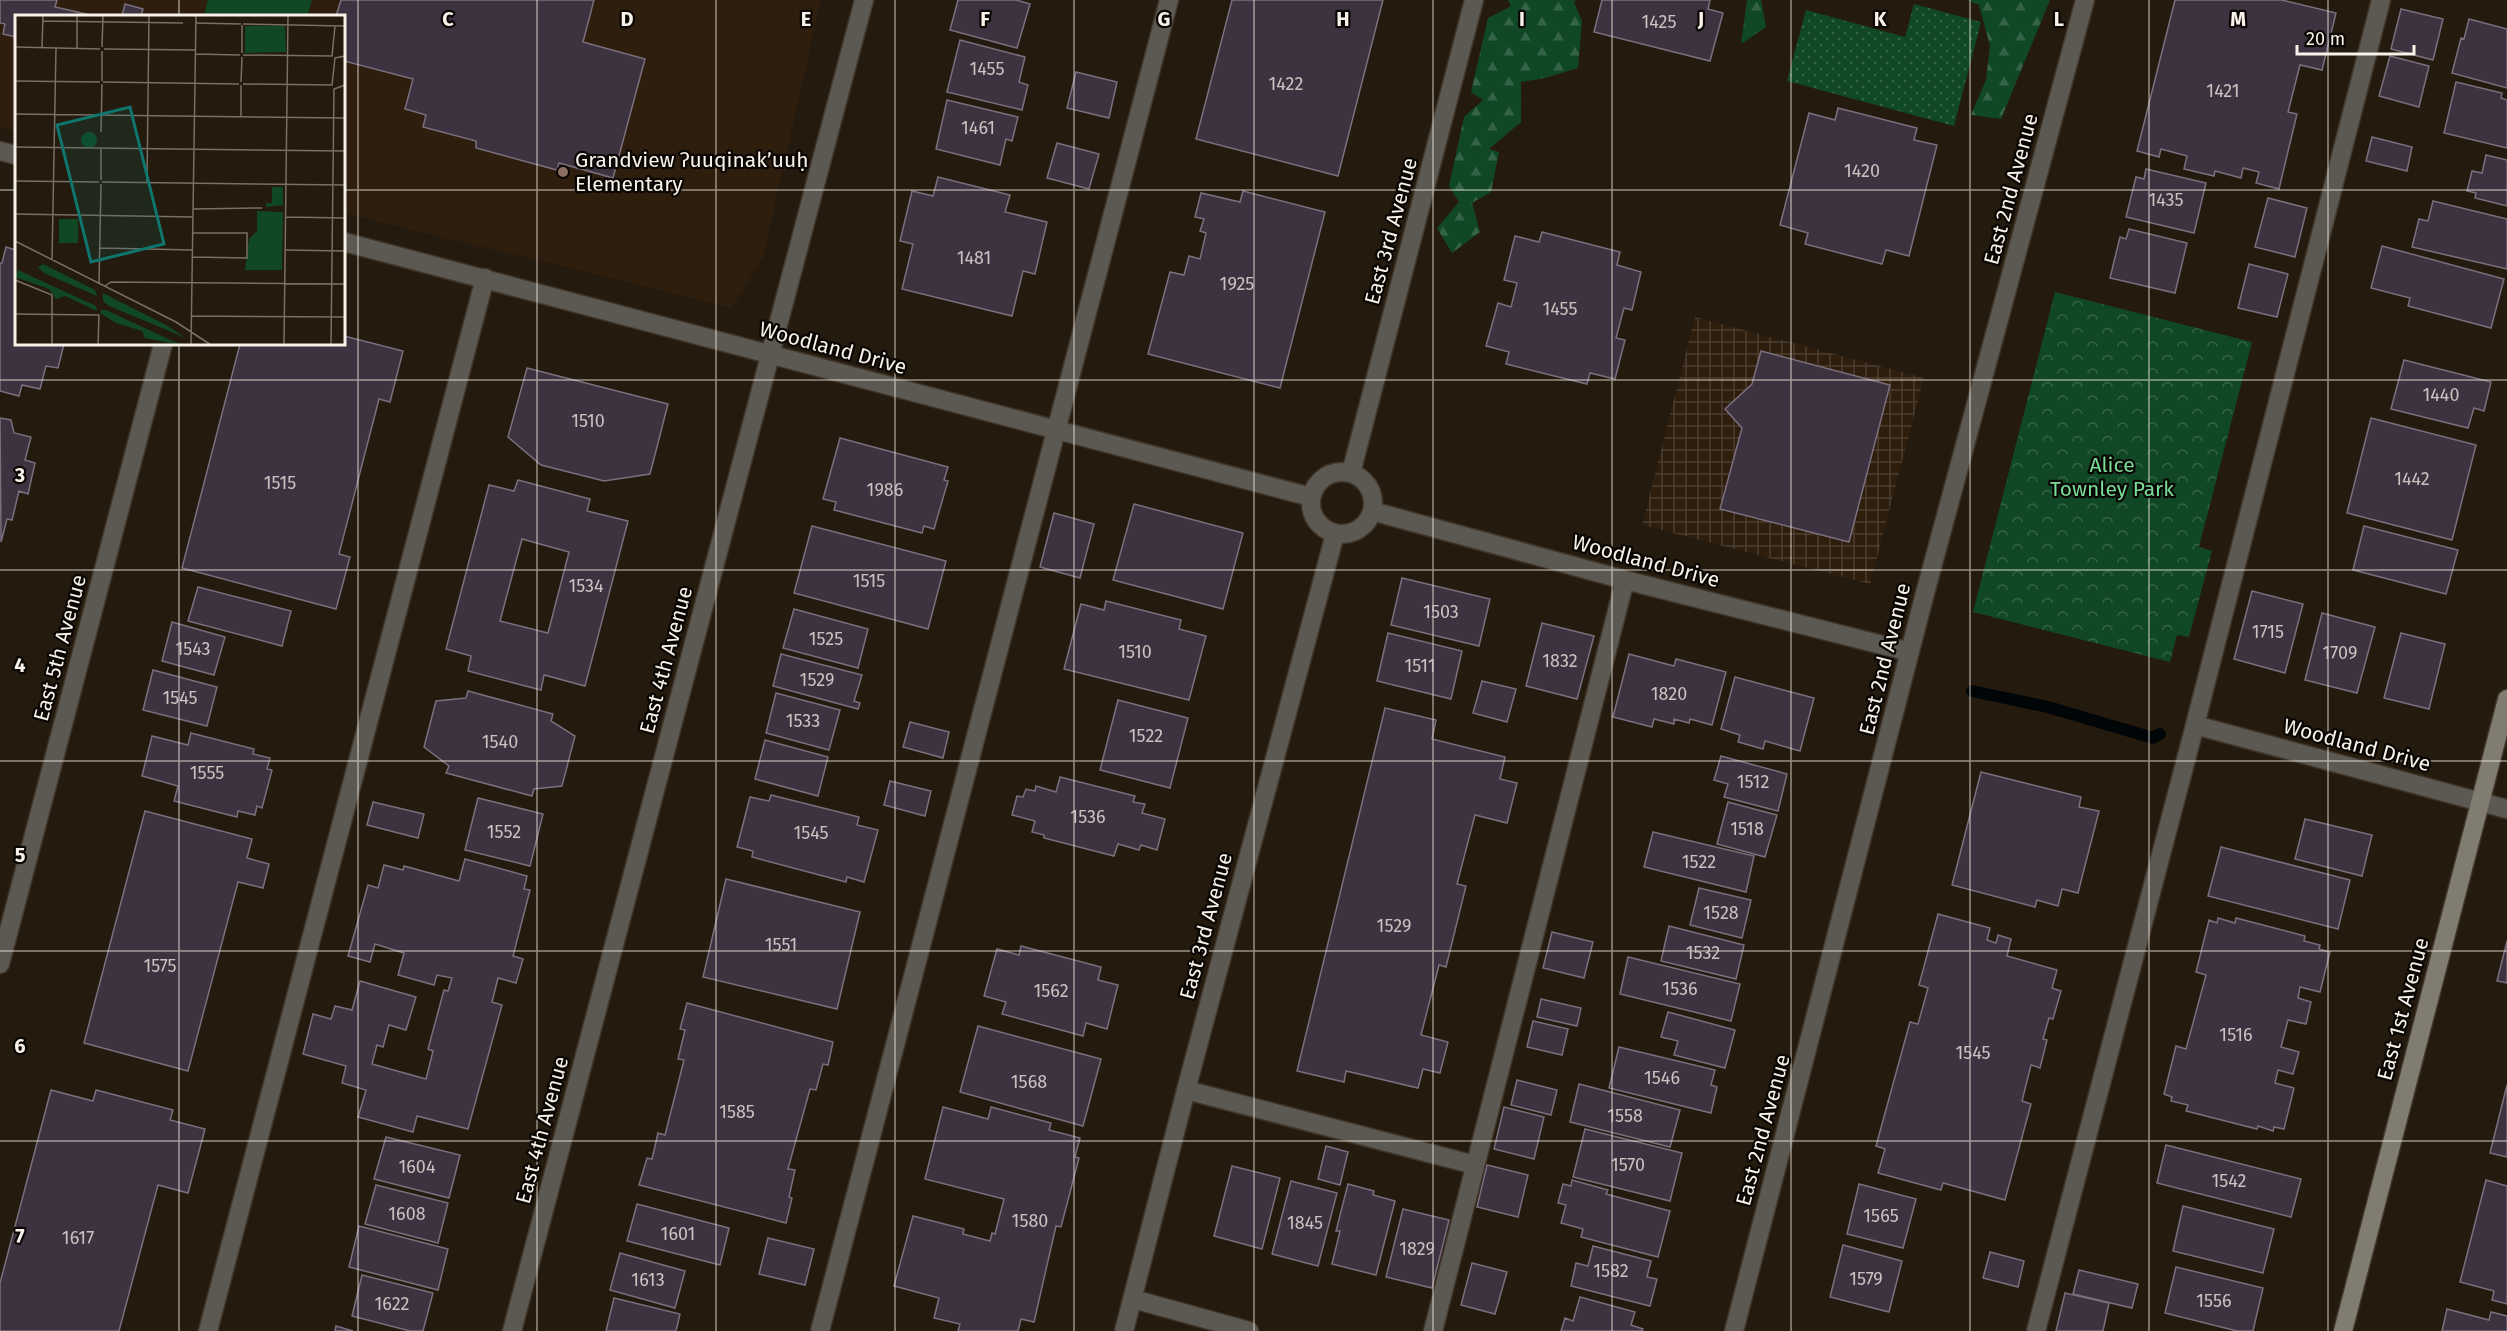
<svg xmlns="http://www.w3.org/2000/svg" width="2507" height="1331" font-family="'Fira Sans',sans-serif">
  <defs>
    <pattern id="industrial-grid" width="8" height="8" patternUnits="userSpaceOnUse" patternTransform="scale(1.5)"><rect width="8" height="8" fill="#2d1e0d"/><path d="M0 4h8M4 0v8" fill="none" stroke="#4c3f30"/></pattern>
    <pattern id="forest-firs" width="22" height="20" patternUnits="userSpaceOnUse" patternTransform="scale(1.5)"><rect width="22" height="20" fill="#104826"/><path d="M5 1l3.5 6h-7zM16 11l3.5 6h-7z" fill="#346346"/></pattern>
    <pattern id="park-crowns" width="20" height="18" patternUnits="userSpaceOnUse" patternTransform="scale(1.5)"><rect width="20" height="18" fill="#104826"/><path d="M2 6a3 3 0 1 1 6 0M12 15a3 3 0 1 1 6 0" fill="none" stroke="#346346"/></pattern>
    <pattern id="garden-dots" width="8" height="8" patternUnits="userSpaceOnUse" patternTransform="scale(1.5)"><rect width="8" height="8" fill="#104826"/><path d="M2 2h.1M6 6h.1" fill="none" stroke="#346346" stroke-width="1.8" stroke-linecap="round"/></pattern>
  </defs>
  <rect width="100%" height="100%" fill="#241a0e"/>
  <path fill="url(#industrial-grid)" d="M1695,317L1924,378L1870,584L1642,525Z"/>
  <path fill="#2d1e0d" d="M0,0H821L763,258L732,308L344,213V16H16V131L0,127Z"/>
  <path fill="#104826" d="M208,0H312L307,16H204Z"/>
  <path fill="url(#forest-firs)" d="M1508,0H1576L1574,2L1582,21L1578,68L1545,78L1521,82V122L1489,149L1499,152L1491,192L1472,203L1480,232L1452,253L1437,228L1459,202L1449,186L1464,117L1483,100L1471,92L1488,18L1511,6Z
    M1747,0H1761L1766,27L1741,44Z
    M1967,0H2050L2001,119L1971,115L1986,80L1990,46L1979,5Z"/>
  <path fill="url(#park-crowns)" d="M2055,292L2252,342L2199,547L2212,551L2189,637L2177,635L2170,662L1973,612Z"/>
  <path fill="url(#garden-dots)" d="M1914,4L1981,22L1954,126L1787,81L1806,10L1905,37Z"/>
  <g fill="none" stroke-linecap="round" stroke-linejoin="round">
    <path stroke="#000607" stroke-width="12" d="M1972,691L2048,707L2153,738L2160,734"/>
  </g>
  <path fill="#3d3340" stroke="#7b6f7e" stroke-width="1.5" fill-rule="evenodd" d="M0,0H57L55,7L95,16H16V37L3,34L5,24L0,23Z
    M341,0H594L583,42L645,59L613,178L559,163L557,170L476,148V141L423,127L426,115L405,109L413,79L344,61V16H336Z
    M958,0H1016L1030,4L1017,48L950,30Z
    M1232,0H1383L1338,176L1196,139Z
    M1602,0H1710L1708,9L1723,13L1710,61L1594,32Z
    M2175,0H2282L2336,13L2322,70L2300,65L2288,112L2297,114L2279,189L2256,183L2259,172L2243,168L2241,178L2215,171L2214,176L2184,169L2187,156L2161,149L2159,157L2137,151Z
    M125,4L143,9L141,16H122Z
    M2401,9L2443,19L2433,60L2391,49Z
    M2469,19L2507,29V88L2452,73L2461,38L2464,39Z
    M960,40L1025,57L1019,82L1028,85L1022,110L947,92Z
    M2390,56L2429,66L2419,107L2379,96Z
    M1076,72L1117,82L1109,118L1067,108Z
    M2456,82L2502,93L2501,98L2507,100V148L2444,133Z
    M947,100L1018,117L1012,141L1006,139L1000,165L936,149Z
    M1838,108L1917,128L1914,140L1937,145L1909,256L1886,250L1882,264L1805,244L1808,233L1780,225L1809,113L1835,120Z
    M2372,137L2412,147L2407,171L2366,161Z
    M1057,143L1099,154L1089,189L1047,178Z
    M2486,155L2507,160V206L2475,198L2476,193L2467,191L2472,171L2482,173Z
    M2146,169L2206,183L2194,233L2126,217L2136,177L2144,179Z
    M938,177L1010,195L1005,212L1047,222L1035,274L1023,271L1012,316L902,289L913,244L900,241L912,191L933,196Z
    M1243,191L1325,212L1280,388L1148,354L1170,272L1184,275L1189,256L1200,259L1206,233L1200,231L1204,219L1195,217L1201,193L1240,202Z
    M2268,198L2307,208L2295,257L2255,247Z
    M2433,201L2507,219V269L2412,247L2419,219L2428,221Z
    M2129,229L2187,243L2175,293L2110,278L2120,237L2126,239Z
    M1542,232L1620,252L1617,265L1641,272L1632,310L1624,308L1616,338L1625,340L1615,379L1590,373L1587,384L1506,364L1509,352L1486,346L1498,303L1511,307L1517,283L1504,280L1515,236L1539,242Z
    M2382,246L2504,279L2491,328L2408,306L2410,298L2371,288Z
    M6,247L16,250V344H64L58,368L46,366L40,389L22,385L19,396L0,391V263H2Z
    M2249,264L2288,274L2277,317L2238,308Z
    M344,336L403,351L390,402L379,399L339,554L350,557L336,609L182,568L240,344H344Z
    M1761,351L1890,385L1849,542L1720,509L1742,428L1725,409L1752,384Z
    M2404,360L2491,382L2484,411L2474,408L2468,428L2391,409Z
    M527,368L668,404L650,474L604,481L541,465L508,437Z
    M0,418L11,420L14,433L31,437L25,460L35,463L28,494L19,491L12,520L7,519L1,542Z
    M2371,418L2476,445L2452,540L2347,513Z
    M840,438L948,467L944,480L948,481L934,529L924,526L922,533L834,510L836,502L823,499Z
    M518,480L590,499L587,511L628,521L585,686L544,675L541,690L468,671L471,656L446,649L489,485L514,491ZM522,539L569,552L548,633L500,621Z
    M1134,504L1243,533L1223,609L1113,580Z
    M1054,513L1094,524L1080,578L1040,567Z
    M812,526L946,561L928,629L794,593Z
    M2364,526L2458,550L2446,594L2353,570Z
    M1402,578L1490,599L1479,646L1391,625Z
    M198,587L291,611L282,646L188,621Z
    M2252,591L2303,604L2285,673L2234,659Z
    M1106,601L1181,620L1179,629L1206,636L1189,700L1064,669L1081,604L1104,610Z
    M794,609L868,629L858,668L783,648Z
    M2322,613L2375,627L2357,693L2305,680Z
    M172,622L225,637L214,675L162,661Z
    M1542,623L1594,636L1577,699L1526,686Z
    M1388,633L1462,651L1451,699L1377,681Z
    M2401,633L2445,644L2429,709L2384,698Z
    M781,654L862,675L854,701L860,703L858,709L773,686Z
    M1629,654L1674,666L1676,659L1726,672L1712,725L1690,719L1689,723L1674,719V724L1654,719L1652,727L1613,717Z
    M153,670L217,687L207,726L143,710Z
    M1735,677L1814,698L1800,751L1765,741L1763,749L1738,742L1740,735L1721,729Z
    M1482,681L1516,689L1507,722L1473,713Z
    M468,691L553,714L551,721L575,736L562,786L534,789L532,796L446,773L449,766L424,747L436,701L466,698Z
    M776,693L840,710L829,750L766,733Z
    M1118,700L1188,718L1170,788L1100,770Z
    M1385,708L1436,720L1432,739L1505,757L1500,779L1517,783L1507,823L1475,815L1457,884L1466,886L1446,967L1439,965L1421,1035L1448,1042L1440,1073L1423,1069L1418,1088L1346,1071L1344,1082L1297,1071Z
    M910,722L949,732L943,758L903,747Z
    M191,733L254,749L253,754L270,758L267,769L272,770L262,808L257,806L255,815L238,811L237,817L174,801L178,786L142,776L152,736L188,745Z
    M765,740L828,757L818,796L755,779Z
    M1721,756L1787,774L1778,811L1724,797L1728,784L1714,780Z
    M1981,772L2081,797L2079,807L2099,811L2078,893L2062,889L2058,906L2037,900L2035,907L1952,885Z
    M1060,777L1135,796L1133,802L1145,804L1142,813L1165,819L1157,850L1141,845L1139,850L1118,844L1114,856L1044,838V835L1032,832L1035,821L1012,815L1017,796L1023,797L1026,789L1035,791L1036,786L1056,792Z
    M890,781L931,791L925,816L884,805Z
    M771,795L859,817L857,825L878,830L864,882L847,877L846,882L752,857L753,851L737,847L750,797L769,801Z
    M478,798L543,814L530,866L465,850Z
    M373,802L424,814L418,838L367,825Z
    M1728,802L1777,815L1765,857L1717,844Z
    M145,811L252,839L247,858L269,864L263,888L238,882L188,1071L84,1043Z
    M2305,819L2372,835L2362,876L2295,859Z
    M1653,832L1754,856L1746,892L1644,867Z
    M2221,847L2350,880L2338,929L2208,896Z
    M465,859L527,876L524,889L530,890L513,956L523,959L516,983L498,978L492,1002L502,1005L468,1129L417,1116L413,1132L358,1117L366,1090L342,1083L346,1066L303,1054L313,1014L331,1019L335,1006L352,1010L360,981L416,997L406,1030L389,1025L383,1047L377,1045L372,1064L426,1079L433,1051L428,1049L444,990L448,991L452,978L437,975L434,985L398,975L404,953L375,944L370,962L348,956L368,885L378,888L384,865L403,870L404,866L459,881Z
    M726,879L860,912L837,1009L703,977Z
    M1699,888L1751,900L1742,938L1690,925Z
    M1938,914L1990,928L1987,940L1996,943L1998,935L2011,939L2007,956L2057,970L2052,988L2061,991L2053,1019L2049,1018L2043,1039L2047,1040L2040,1068L2031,1065L2022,1101L2031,1104L2005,1200L1943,1183L1941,1190L1878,1173L1885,1149L1876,1146L1910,1022L1918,1024L1928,988L1919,985Z
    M2218,918L2235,923L2236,918L2305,936L2304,941L2320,945L2319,949L2330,952L2320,992L2300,987L2298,998L2311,1002L2306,1024L2288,1020L2281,1047L2299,1052L2293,1074L2278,1070L2275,1083L2294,1088L2284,1129L2274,1127L2273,1131L2258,1126L2257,1129L2186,1111L2188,1105L2171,1101L2172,1097L2164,1094L2176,1046L2186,1049L2206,975L2196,972L2209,920L2217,923Z
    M1669,926L1744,945L1736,979L1661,961Z
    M1552,932L1593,942L1584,978L1543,968Z
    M2507,941V983L2497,981Z
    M1021,946L1101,967L1098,980L1118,985L1107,1029L1086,1023L1083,1036L1002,1014L1006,1002L984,996L997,949L1019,955Z
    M1628,957L1740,984L1731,1021L1620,994Z
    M1541,999L1581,1008L1577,1026L1537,1017Z
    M687,1003L833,1042L828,1065L823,1064L816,1090L810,1089L788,1169L795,1170L789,1197L792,1198L786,1223L639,1185L647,1158L652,1159L658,1133L665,1135L684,1060L678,1059L685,1030L680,1029Z
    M1668,1012L1735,1030L1725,1068L1674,1055L1678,1041L1661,1037Z
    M1533,1021L1568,1029L1562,1055L1527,1047Z
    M978,1026L1101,1059L1083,1126L960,1092Z
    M1619,1047L1715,1070L1711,1085L1717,1087L1711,1113L1609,1088Z
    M1517,1080L1557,1090L1551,1115L1511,1105Z
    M1579,1084L1680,1110L1670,1147L1570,1122Z
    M2507,1085V1157L2490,1153Z
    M51,1090L93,1101L96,1090L173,1110L170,1120L205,1129L188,1193L158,1185L119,1331H0V1283Z
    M943,1107L988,1119L991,1107L1051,1123L1049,1130L1080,1138L1075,1157L1079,1158L1061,1227L1056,1226L1034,1322L1021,1319L1018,1331H958L960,1324L934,1318L939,1298L894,1286L913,1216L964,1229L963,1234L990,1241L992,1233L995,1234L1004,1199L925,1179Z
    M1504,1107L1544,1117L1534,1159L1494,1149Z
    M1585,1129L1682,1153L1670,1201L1573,1177Z
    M386,1137L460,1155L449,1198L374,1179Z
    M2166,1145L2301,1179L2291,1217L2157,1183Z
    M1326,1146L1348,1152L1340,1185L1318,1179Z
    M1487,1165L1528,1175L1518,1217L1477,1207Z
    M1232,1166L1280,1178L1262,1249L1214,1236Z
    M1572,1180L1608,1190L1606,1194L1670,1211L1658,1257L1581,1237L1583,1229L1561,1223L1566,1205L1558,1203L1563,1184L1571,1186Z
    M2486,1180L2507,1186V1304L2492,1300L2494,1291L2460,1282Z
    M1291,1181L1337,1193L1318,1266L1272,1254Z
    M1348,1184L1374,1191L1373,1195L1395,1201L1376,1275L1332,1264L1340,1231H1336Z
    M1859,1184L1916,1199L1903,1248L1847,1234Z
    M376,1185L448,1203L438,1243L365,1224Z
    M637,1204L729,1228L720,1265L627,1241Z
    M2183,1206L2274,1229L2263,1273L2173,1251Z
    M1403,1209L1449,1220L1432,1288L1386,1277Z
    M359,1226L448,1249L438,1290L349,1267Z
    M768,1238L814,1249L805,1285L759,1274Z
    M1843,1245L1902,1261L1889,1312L1830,1297Z
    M1593,1246L1651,1261L1647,1277L1657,1279L1650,1306L1571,1286L1576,1263L1588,1266Z
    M1990,1252L2024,1261L2018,1287L1983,1278Z
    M620,1253L685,1271L675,1308L610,1290Z
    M1472,1263L1507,1272L1495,1314L1461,1305Z
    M2176,1267L2263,1288L2253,1331H2237L2165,1313Z
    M2079,1270L2138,1284L2132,1308L2073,1294Z
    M362,1275L433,1293L423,1331H410L352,1316Z
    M2065,1293L2109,1303L2103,1331H2056Z
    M1580,1297L1635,1312L1631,1325L1643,1329L1642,1331H1561L1565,1318L1573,1321Z
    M614,1298L680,1314L676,1331H606Z
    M2447,1309L2489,1320L2491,1312L2507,1316V1331H2442Z
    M336,1326L353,1331H335Z"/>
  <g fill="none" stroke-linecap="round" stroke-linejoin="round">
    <defs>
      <path id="lane" d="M1186,1090L1475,1165
        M208,1331L485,278
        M820,1331L1169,0
        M1433,1331L1625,580
        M2036,1331L2195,725L2381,0"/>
      <path id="street" d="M0,151L16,155
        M344,242L1311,497
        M1311 503a31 31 0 1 1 62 0a31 31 0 1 1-62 0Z
        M1351,473L1474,0
        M1372,511L1625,580L1910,652
        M2195,725L2507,809
        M0,964L163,344
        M1133,1299L1249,1331
        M512,1331L864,0
        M1124,1331L1186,1090L1335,534
        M1734,1331L1924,597L2085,0"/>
      <path id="secondary" d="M2343,1331L2507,699"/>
    </defs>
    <use href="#lane" stroke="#3e3428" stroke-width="21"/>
    <use href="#street" stroke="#3e3428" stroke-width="21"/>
    <use href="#secondary" stroke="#3e3428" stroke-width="21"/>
    <use href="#lane" stroke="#5c5952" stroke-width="18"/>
    <use href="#street" stroke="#5c5952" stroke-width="18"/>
    <use href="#secondary" stroke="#807c70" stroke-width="18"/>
  </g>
  <path fill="none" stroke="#f9f2ea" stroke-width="1.5" stroke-opacity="0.55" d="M179,0V16M358,0V1331M537,0V1331M716,0V1331M895,0V1331M1074,0V1331M1254,0V1331M1433,0V1331M1612,0V1331M1791,0V1331M1970,0V1331M2149,0V1331M2328,0V1331M0,190H16M344,190H2507M179,344V1331M0,380H2507M0,570H2507M0,761H2507M0,951H2507M0,1141H2507"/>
  <circle fill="#8d6e63" stroke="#0a0603" stroke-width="2" cx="563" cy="172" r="6"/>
  <g text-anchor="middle" stroke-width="4.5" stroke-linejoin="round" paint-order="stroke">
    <g font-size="18" fill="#cac2c0">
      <text x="1659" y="28">1425</text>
      <text x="987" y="75">1455</text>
      <text x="1286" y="90">1422</text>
      <text x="2223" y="97">1421</text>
      <text x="978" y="134">1461</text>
      <text x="1862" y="177">1420</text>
      <text x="2166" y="206">1435</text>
      <text x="974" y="264">1481</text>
      <text x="1237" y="290">1925</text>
      <text x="1560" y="315">1455</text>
      <text x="2441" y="401">1440</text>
      <text x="588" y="427">1510</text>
      <text x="2412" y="485">1442</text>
      <text x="280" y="489">1515</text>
      <text x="885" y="496">1986</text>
      <text x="869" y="587">1515</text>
      <text x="586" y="592">1534</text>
      <text x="1441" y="618">1503</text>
      <text x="2268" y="638">1715</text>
      <text x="826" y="645">1525</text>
      <text x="193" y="655">1543</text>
      <text x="1135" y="658">1510</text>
      <text x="2340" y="659">1709</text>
      <text x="1560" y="667">1832</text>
      <text x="1420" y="672">1511</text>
      <text x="817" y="686">1529</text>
      <text x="1669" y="700">1820</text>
      <text x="180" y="704">1545</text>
      <text x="803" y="727">1533</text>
      <text x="1146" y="742">1522</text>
      <text x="500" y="748">1540</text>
      <text x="207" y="779">1555</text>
      <text x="1753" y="788">1512</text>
      <text x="1088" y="823">1536</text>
      <text x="1747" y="835">1518</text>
      <text x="504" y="838">1552</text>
      <text x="811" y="839">1545</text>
      <text x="1699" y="868">1522</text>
      <text x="1721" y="919">1528</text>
      <text x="1394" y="932">1529</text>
      <text x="781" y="951">1551</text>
      <text x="1703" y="959">1532</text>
      <text x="160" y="972">1575</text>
      <text x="1680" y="995">1536</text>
      <text x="1051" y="997">1562</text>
      <text x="2236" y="1041">1516</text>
      <text x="1973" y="1059">1545</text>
      <text x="1662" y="1084">1546</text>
      <text x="1029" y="1088">1568</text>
      <text x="737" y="1118">1585</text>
      <text x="1625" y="1122">1558</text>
      <text x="1628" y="1171">1570</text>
      <text x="417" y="1173">1604</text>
      <text x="2229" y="1187">1542</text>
      <text x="407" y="1220">1608</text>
      <text x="1881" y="1222">1565</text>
      <text x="1030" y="1227">1580</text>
      <text x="1305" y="1229">1845</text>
      <text x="678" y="1240">1601</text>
      <text x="78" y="1244">1617</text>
      <text x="1417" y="1255">1829</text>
      <text x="1611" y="1277">1582</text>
      <text x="1866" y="1285">1579</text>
      <text x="648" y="1286">1613</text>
      <text x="2214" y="1307">1556</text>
      <text x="392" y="1310">1622</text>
    </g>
    <g font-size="21" fill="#f9f2ea" stroke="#0a0603" text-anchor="start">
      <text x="575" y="167">Grandview ʔuuqinak’uuḥ<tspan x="575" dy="24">Elementary</tspan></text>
    </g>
    <g font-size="21" fill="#f9f2ea" stroke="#0a0603">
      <text transform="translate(2011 189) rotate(-75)" y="7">East 2nd Avenue</text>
      <text transform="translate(1391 231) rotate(-75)" y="7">East 3rd Avenue</text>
      <text transform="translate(833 348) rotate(15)" y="7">Woodland Drive</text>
      <text transform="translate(1646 561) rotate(15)" y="7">Woodland Drive</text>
      <text transform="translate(60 648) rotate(-75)" y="7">East 5th Avenue</text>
      <text transform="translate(1885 659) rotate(-76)" y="7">East 2nd Avenue</text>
      <text transform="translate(666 660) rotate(-75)" y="7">East 4th Avenue</text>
      <text transform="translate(2357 745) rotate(15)" y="7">Woodland Drive</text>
      <text transform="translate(1206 926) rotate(-75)" y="7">East 3rd Avenue</text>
      <text transform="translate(2403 1009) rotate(-75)" y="7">East 1st Avenue</text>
      <text transform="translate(542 1130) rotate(-75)" y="7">East 4th Avenue</text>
      <text transform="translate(1763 1130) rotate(-75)" y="7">East 2nd Avenue</text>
    </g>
    <g font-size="21" fill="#78dd96" stroke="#0a0603">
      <text x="2112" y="472">Alice<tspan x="2112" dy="24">Townley Park</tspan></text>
    </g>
  </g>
  <g transform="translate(15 15)">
    <rect width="330" height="330" fill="#241a0e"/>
    <path d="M257,172H268V190L251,192V188H257ZM44,204H63V228H44Z" fill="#104826"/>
    <path d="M28,249L80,275L82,281L29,258L23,252ZM3,255L81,291L82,296L50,281L41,284L34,274L0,262ZM88,278L151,310L171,323L94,291L88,286ZM86,295H91L166,330L130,323L127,316L101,308L85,298Z" fill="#104826"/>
    <path d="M230,11H270L271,37L230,38ZM66 125a8 8 0 1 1 16 0a8 8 0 1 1-16 0ZM242,196L268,197L267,255H230L234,224L242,216Z" fill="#104826"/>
    <path fill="none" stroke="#797066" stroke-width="1.5" d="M28,6L168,8M180,8L226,9M228,9L330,11M0,32L85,34M27,32L28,0M87,32L88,0M62,33V0M89,34L180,35M227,38V10M180,39L225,40M228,40L317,41L320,11M0,66L85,67M87,66V36M88,67L224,69M226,67L227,42M228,69L317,70L320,43L330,41M0,99L330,103M226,102V70M86,117L87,69M0,132L330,136M86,165V134M0,166L84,167M87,167L330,170M132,167L134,0M178,194L247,193M0,199L178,202M271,202L330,203M0,226L161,307L196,330M85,233L178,235M271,235L330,236M178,242L232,243V218H178M37,245L41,33M0,265L37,280V330M84,268L86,169M90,271L96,267L330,269M0,299L84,300L83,330M177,301L330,302M176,330L181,0M269,330L273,0M316,330L319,74L330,70"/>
    <path fill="#0f766e" fill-opacity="0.15" stroke="#0f766e" stroke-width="3" d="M115,92L149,229L76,247L42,110Z"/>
    <rect width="330" height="330" fill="none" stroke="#f9f2ea" stroke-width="3"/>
  </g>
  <g font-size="20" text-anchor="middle" font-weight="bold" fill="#f9f2ea" stroke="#0a0603" stroke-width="4.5" stroke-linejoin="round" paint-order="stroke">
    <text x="448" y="26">C</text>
    <text x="627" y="26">D</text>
    <text x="806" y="26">E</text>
    <text x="985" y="26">F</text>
    <text x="1164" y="26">G</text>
    <text x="1343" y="26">H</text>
    <text x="1522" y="26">I</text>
    <text x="1701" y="26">J</text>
    <text x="1880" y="26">K</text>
    <text x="2059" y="26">L</text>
    <text x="2238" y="26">M</text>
    <text x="20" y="482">3</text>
    <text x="20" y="672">4</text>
    <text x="20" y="862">5</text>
    <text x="20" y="1053">6</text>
    <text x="20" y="1243">7</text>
  </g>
  <path d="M2297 45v9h117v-9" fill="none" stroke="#f9f2ea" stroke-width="3"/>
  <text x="2306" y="45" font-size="18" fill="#f9f2ea" stroke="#0a0603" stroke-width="4.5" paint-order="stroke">20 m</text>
</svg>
